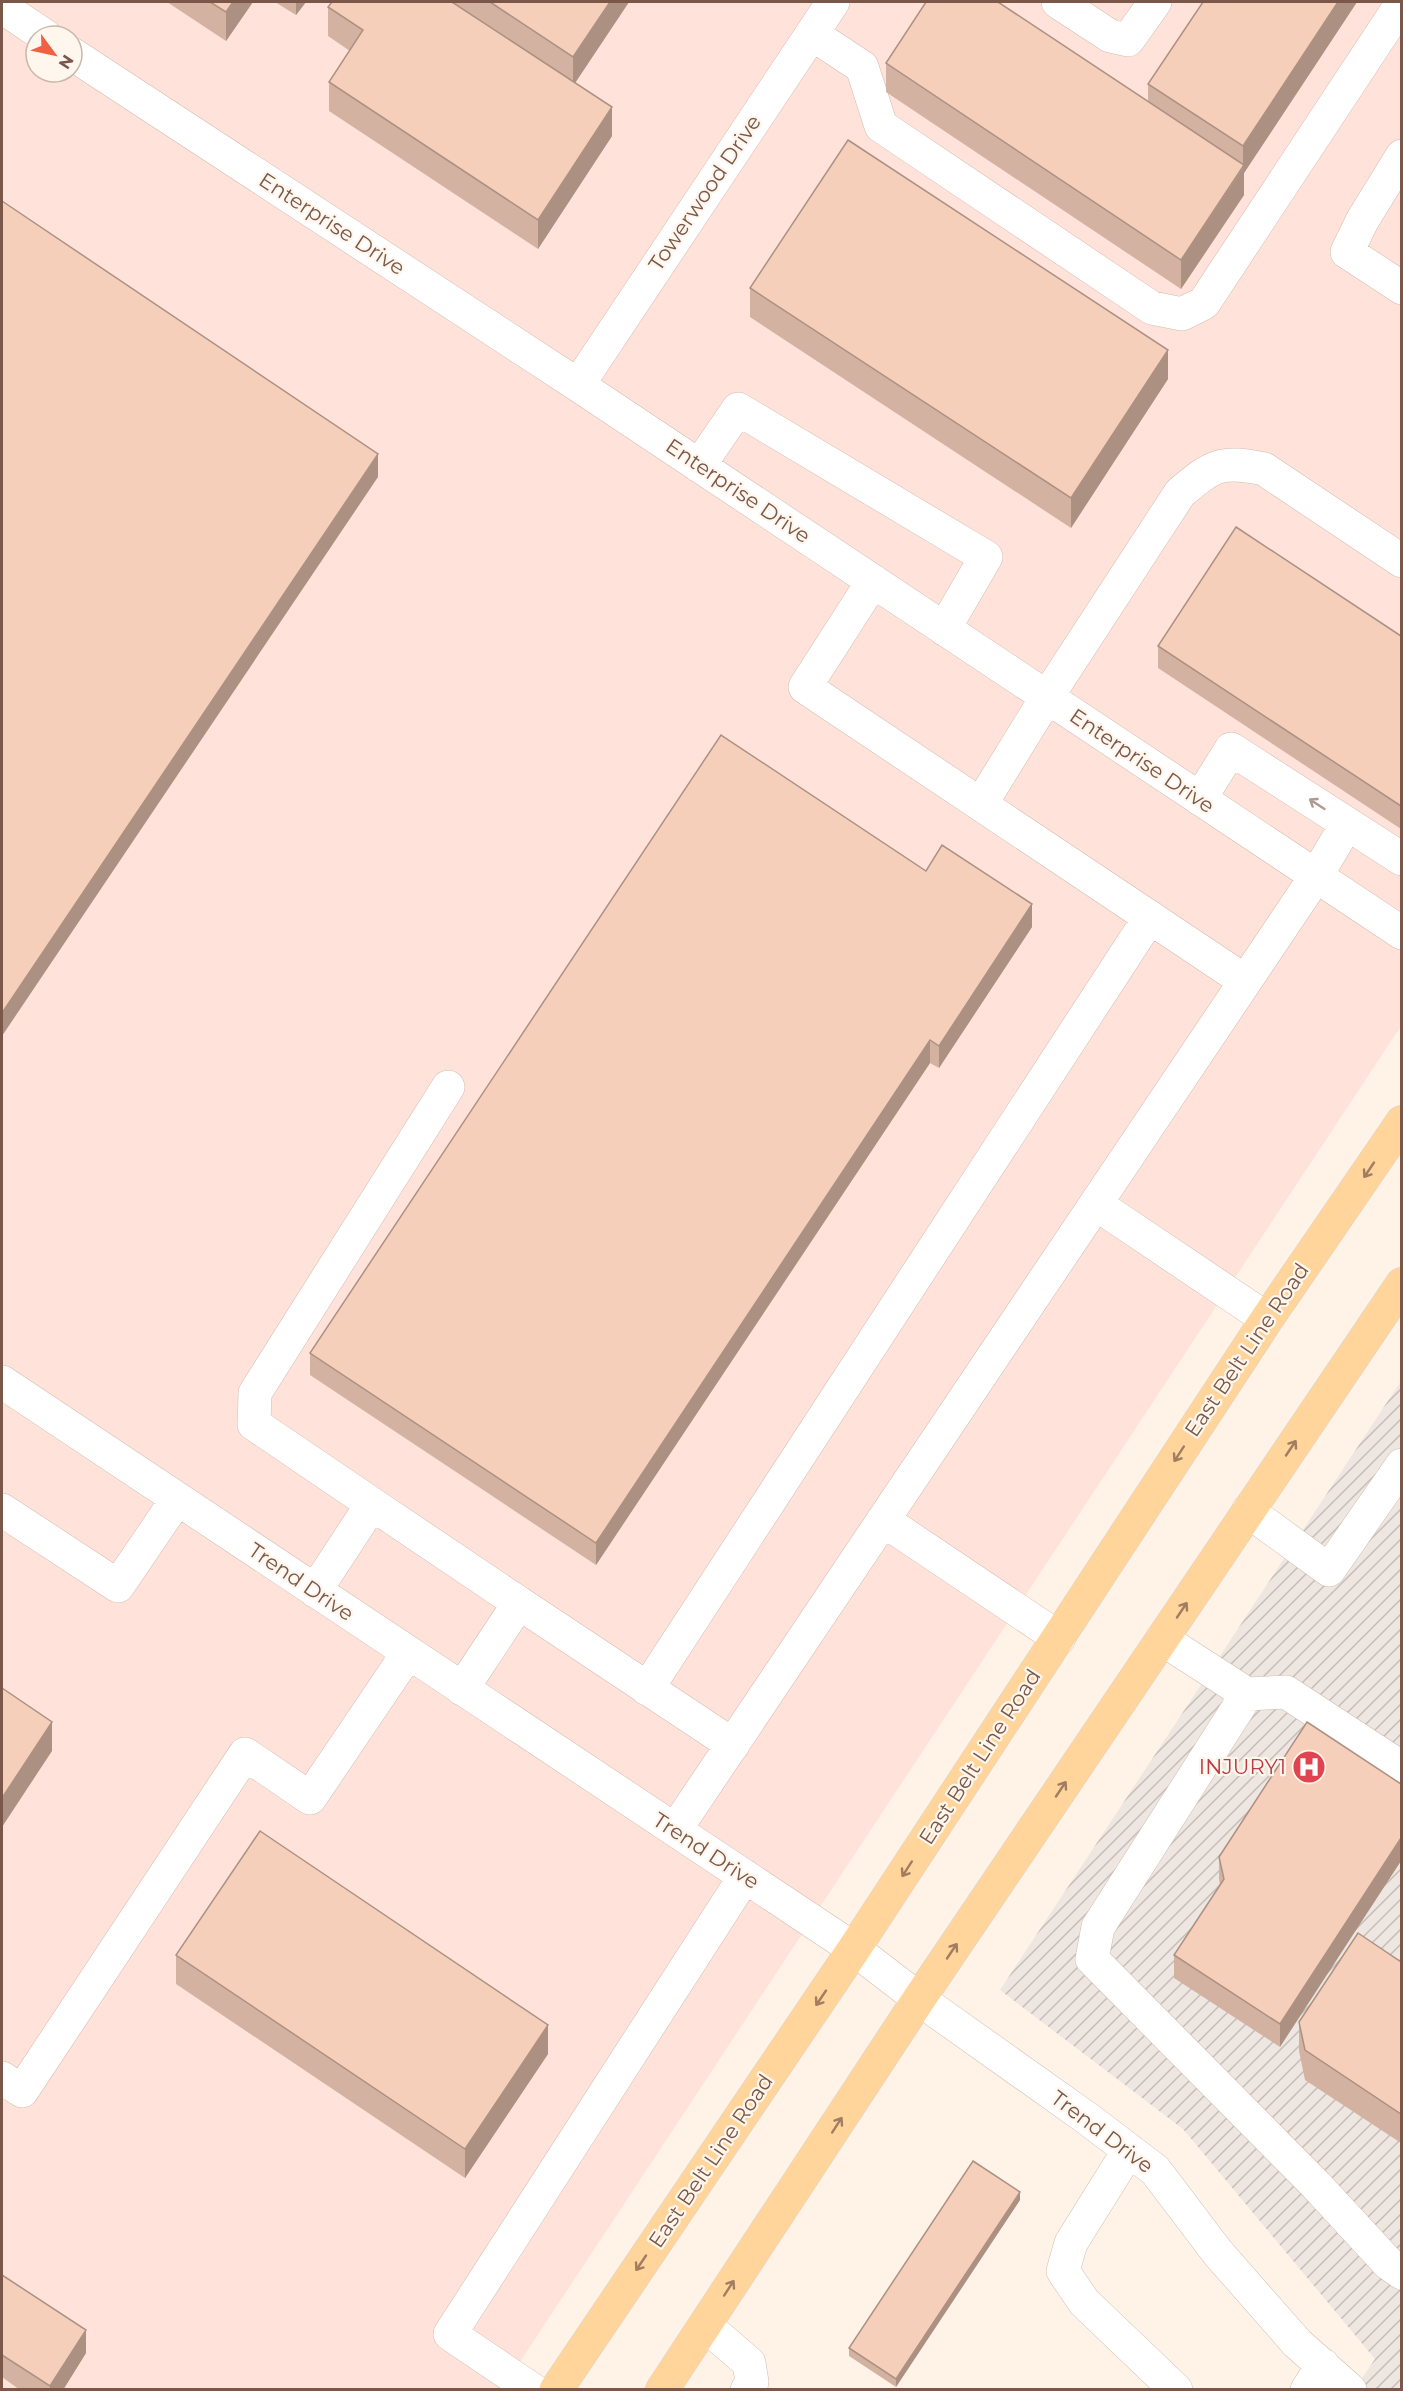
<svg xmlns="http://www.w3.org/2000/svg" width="1403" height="2391" font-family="Montserrat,sans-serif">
  <defs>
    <pattern id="industrial-furrows" width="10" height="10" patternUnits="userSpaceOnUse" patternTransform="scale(1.5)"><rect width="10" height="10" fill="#eee6e0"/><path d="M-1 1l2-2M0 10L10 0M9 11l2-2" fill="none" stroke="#c6bdb8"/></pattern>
  </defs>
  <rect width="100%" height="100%" fill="#fef3e6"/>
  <path fill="#ffe2d9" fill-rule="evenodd" d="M2,2H1401V1026L502,2389L2,2390ZM36,36H72V72H36Z"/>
  <path fill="url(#industrial-furrows)" d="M1401,1381V2389H1355L1375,2359L1183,2129L1000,1990Z"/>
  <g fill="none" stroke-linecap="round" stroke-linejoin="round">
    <defs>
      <path id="minor" d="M1058,2L1110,36L1128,40L1155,2
        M2,7L45,36
        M812,34L862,67L881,126L1152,308L1182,314L1204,303L1402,3
        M72,54L578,385L1402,933
        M1402,156L1362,221L1347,252L1402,288
        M578,385L833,2
        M699,466L738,409L986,557L944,629
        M873,581L805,687L1245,981
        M1200,799L1231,749L1402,859
        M981,804L1047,697L1180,493C1213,465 1221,460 1264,469L1402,561
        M1096,1204L1267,1319
        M2,1382L854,1949L919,1999L1088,2119L1155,2170L1218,2253L1297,2343L1350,2390
        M372,1504L254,1424L255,1393L448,1087
        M2,1510L118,1586L177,1499
        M1248,1511L1329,1570L1402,1465
        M883,1520L1059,1638
        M315,1591L372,1504L519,1603L462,1689
        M519,1603L733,1745
        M1162,1639L1247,1694L1286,1692L1402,1768
        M647,1689L1150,917
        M1247,1694L1098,1927L1092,1959L1316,2185L1389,2264L1402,2273
        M675,1830L1316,876L1347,824
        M2,2078L22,2091L245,1754L310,1798L408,1653
        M1129,2150L1071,2243L1063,2271L1084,2302L1176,2390
        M705,2325L749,2363L752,2382L747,2390
        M533,2390L450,2334L745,1876
        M1307,2390L1323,2365"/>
      <path id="major" d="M556,2390L854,1949L1267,1319L1402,1122
        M662,2390L919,1999L1402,1284"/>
    </defs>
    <use href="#minor" stroke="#d4bcad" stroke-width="34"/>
    <use href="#major" stroke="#dcd3cf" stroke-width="34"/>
    <use href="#minor" stroke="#fff" stroke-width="33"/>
    <use href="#major" stroke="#ffd59c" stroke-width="33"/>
  </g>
  <path fill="#d4b2a1" d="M167,2H253L226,41Z
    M275,2H306L296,15Z
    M332,2H629L575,83L612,136L538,249L329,111V82L350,51L328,36V7Z
    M1203,2H1357L1244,173V195L1181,289L886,92V63L1148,102V84Z
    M750,288L1168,379L1071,528L750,317Z
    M1401,636V829L1158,668V646Z
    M926,871L1032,927L939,1068L930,1063L596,1565L310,1375V1353Z
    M1307,1722L1280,2047L1174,1978V1955L1220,1885L1219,1879V1857Z
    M176,1955L548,2054L465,2178L176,1984Z
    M1401,1962V2143L1305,2080L1299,2051V2022Z
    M1020,2200L896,2387L849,2356V2348Z
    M2,2275L86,2353L63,2390H20L2,2377Z"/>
  <path fill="#ac9183" d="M233,2H253L226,41V12Z
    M296,2H306L296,15Z
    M610,2H629L573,86V57Z
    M1338,2H1357L1244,173V195L1181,289V260L1243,168V146Z
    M612,107V136L538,249V220Z
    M1168,350V379L1071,528V498Z
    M378,454V477L2,1036V1013Z
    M1032,904V927L939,1068V1046Z
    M930,1040V1063L596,1565V1543Z
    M52,1722V1751L2,1827V1798Z
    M1401,1838V1861L1280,2047V2024Z
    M548,2025V2054L465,2178V2149Z
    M1020,2192V2200L896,2387V2379Z
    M86,2330V2353L63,2390H50V2386Z"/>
  <path fill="#f6cfbb" stroke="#ac9183" stroke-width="1.5" d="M210,2H233L226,12Z
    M332,2H452L612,107L538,220L329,82L363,30L328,7Z
    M490,2H610L573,57Z
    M926,2H998L1244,165L1181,260L886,63Z
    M1203,2H1338L1243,146L1148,84Z
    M848,140L1168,350L1071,498L750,288Z
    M2,201L378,454L2,1013Z
    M1236,527L1401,636V806L1158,646Z
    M721,735L926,871L942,845L1032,904L939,1046L930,1040L596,1543L310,1353Z
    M2,1688L52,1722L2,1798Z
    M1307,1722L1401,1784V1838L1280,2024L1174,1955L1224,1879L1219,1857Z
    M260,1831L548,2025L465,2149L176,1955Z
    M1358,1933L1401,1962V2114L1305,2050L1299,2022Z
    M973,2161L1020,2192L896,2379L849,2348Z
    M2,2275L86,2330L50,2386L2,2355Z"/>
  <defs><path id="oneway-shaft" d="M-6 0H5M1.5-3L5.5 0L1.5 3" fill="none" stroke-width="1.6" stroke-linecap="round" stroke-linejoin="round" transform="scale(1.5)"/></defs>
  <use stroke="#af9a91" href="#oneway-shaft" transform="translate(1317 804) rotate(-147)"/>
  <g stroke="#a27d61">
    <use href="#oneway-shaft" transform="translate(1369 1170) rotate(124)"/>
    <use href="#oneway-shaft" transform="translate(1291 1448) rotate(-56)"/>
    <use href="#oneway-shaft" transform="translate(1179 1454) rotate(123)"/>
    <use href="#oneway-shaft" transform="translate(1182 1610) rotate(-56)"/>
    <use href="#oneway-shaft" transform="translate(1061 1789) rotate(-56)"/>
    <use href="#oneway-shaft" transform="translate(907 1869) rotate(123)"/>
    <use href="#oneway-shaft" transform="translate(952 1951) rotate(-56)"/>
    <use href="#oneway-shaft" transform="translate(821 1998) rotate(124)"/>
    <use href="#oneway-shaft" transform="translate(837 2125) rotate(-57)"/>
    <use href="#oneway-shaft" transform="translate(641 2263) rotate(124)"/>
    <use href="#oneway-shaft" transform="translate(729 2288) rotate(-57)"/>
  </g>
  <defs>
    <symbol id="hospital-disc" viewBox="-11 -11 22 22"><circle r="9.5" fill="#e0444e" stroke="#fff7ee"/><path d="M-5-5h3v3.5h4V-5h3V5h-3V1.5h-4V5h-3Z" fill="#fff"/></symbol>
  </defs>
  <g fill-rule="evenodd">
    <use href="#hospital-disc" x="1290" y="1748" width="38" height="38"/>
  </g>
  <g text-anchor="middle" stroke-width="4.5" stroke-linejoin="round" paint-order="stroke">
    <g font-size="21" fill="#7a5748" stroke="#fff7ee">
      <text transform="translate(705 193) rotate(-56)" y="7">Towerwood Drive</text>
      <text transform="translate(332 224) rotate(33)" y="7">Enterprise Drive</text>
      <text transform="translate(738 491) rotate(34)" y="7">Enterprise Drive</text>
      <text transform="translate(1142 761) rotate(34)" y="7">Enterprise Drive</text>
      <text transform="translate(1247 1350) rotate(-56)" y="7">East Belt Line Road</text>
      <text transform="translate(301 1582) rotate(34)" y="7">Trend Drive</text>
      <text transform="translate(980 1757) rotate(-57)" y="7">East Belt Line Road</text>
      <text transform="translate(706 1851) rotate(33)" y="7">Trend Drive</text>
      <text transform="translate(1102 2132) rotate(37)" y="7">Trend Drive</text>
      <text transform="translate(711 2161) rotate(-56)" y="7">East Belt Line Road</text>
    </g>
    <g font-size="21" fill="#be3a42" stroke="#fff7ee" text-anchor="end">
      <text x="1286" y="1774">INJURY1</text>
    </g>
  </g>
  <rect width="1403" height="2391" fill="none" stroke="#7a5748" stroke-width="6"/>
  <g transform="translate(54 54) rotate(123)"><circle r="28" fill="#fff7ee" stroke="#cab7ac" stroke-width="1.5"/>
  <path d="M0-4.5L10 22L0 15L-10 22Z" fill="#f06042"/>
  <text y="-9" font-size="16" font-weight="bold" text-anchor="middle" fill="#7a5748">N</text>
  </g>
</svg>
